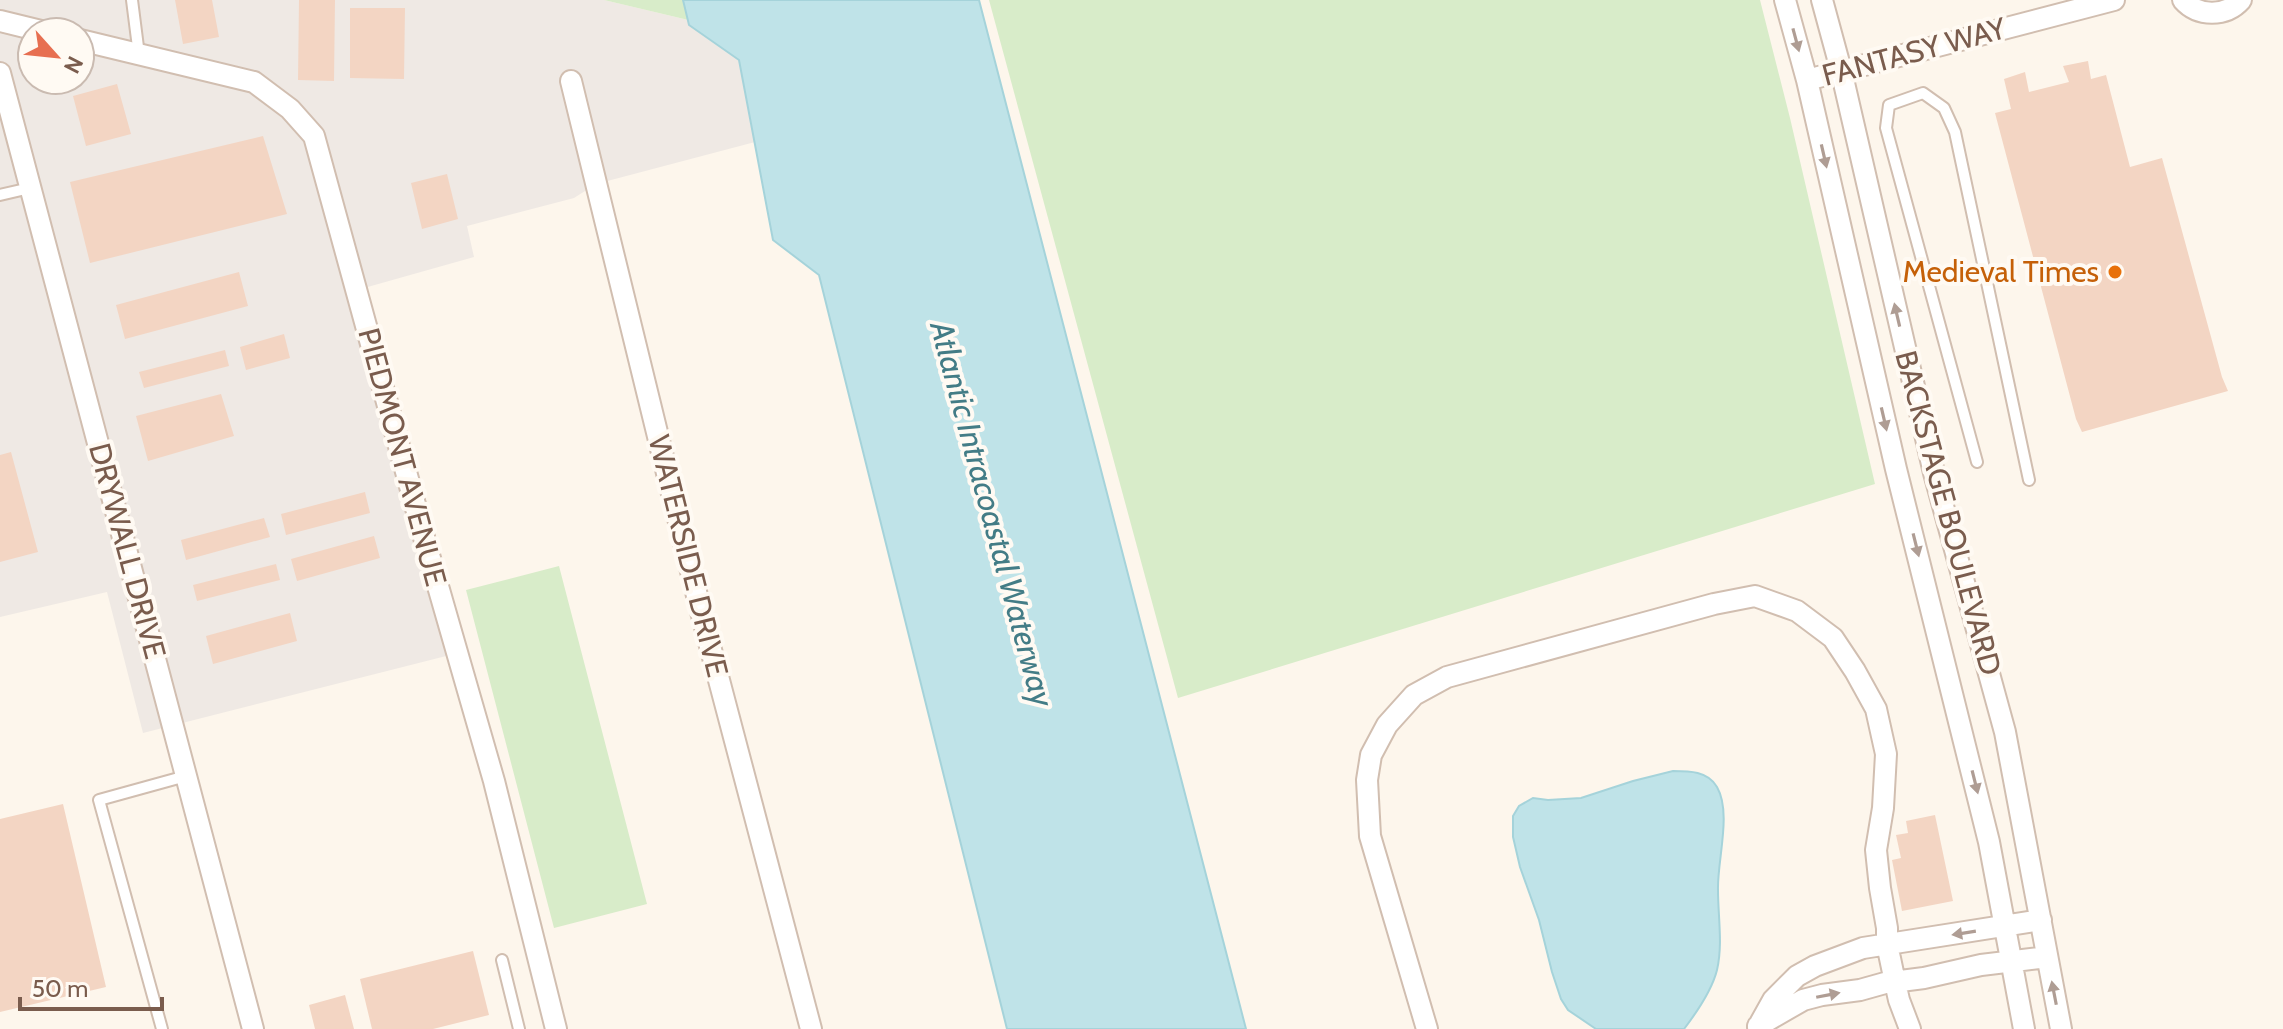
<svg xmlns="http://www.w3.org/2000/svg" width="2283" height="1029" font-family="Cabin,sans-serif">
  <rect width="100%" height="100%" fill="#fdf6ec"/>
  <path fill="#efe9e4" fill-rule="evenodd" d="M0,0H604L701,23L739,60L755,142L596,184L574,198L467,226L474,257L357,290L458,653L143,733L107,592L0,617ZM32,32H80V80H32Z"/>
  <path fill="#d8ecc9" d="M604,0H696L701,23Z
    M989,0H1760L1790,118L1875,484L1178,698Z
    M559,566L647,904L554,928L466,590Z"/>
  <path fill="#bfe3e8" stroke="#a5d3da" stroke-width="2" d="M683,0H979L1246,1029H1007L819,275L773,240L739,60L689,25Z
    M1673,771C1689,771 1708,771 1717,787C1732,813 1717,861 1718,890C1718,917 1723,944 1717,970C1712,990 1697,1012 1684,1029H1596L1568,1010L1561,999L1552,972L1539,920L1520,867L1513,837V816L1519,806L1533,798L1548,800L1581,798L1633,781Z"/>
  <path fill="#f3d5c3" d="M175,0H212L219,37L183,44Z
    M299,0H335L334,81L298,80Z
    M350,8H405L404,79L350,78Z
    M2088,61L2091,79L2106,75L2130,167L2162,158L2222,377L2228,391L2082,432L2076,419L1995,113L2011,109L2004,79L2025,72L2029,92L2069,82L2063,66Z
    M117,84L131,134L86,146L73,96Z
    M263,136L287,214L90,263L70,182Z
    M447,174L458,219L422,229L411,183Z
    M239,272L248,306L125,339L116,305Z
    M284,334L290,358L246,370L240,347Z
    M225,350L229,366L144,388L139,372Z
    M221,394L234,436L148,461L136,416Z
    M11,452L38,552L0,562V455Z
    M365,492L370,513L286,535L281,514Z
    M264,518L270,537L186,560L181,540Z
    M374,536L380,558L297,581L291,559Z
    M276,564L280,580L197,601L193,585Z
    M290,613L297,641L213,664L206,636Z
    M63,804L106,987L0,1012V819Z
    M1935,815L1953,901L1902,911L1892,860L1901,858L1896,835L1908,833L1906,821Z
    M473,951L489,1015L433,1029H372L360,979Z
    M345,995L354,1029H315L309,1005Z"/>
  <g fill="none" stroke-linecap="round" stroke-linejoin="round">
    <defs>
      <path id="service" d="M132,0L139,55
        M0,195L30,188
        M1977,462L1886,128L1889,105L1923,93L1944,108L1955,132L2029,480
        M502,960L519,1029
        M162,1029L99,800L186,776"/>
      <path id="minor" d="M1785,0L1807,80L1896,469L1989,842L2024,1029
        M1822,0L1841,70L1934,473L2005,732L2061,1029
        M2183,0C2198,17 2226,17 2241,0
        M0,21L45,32
        M80,40L254,82L290,109L314,136L425,541L494,781L556,1029
        M0,73L253,1029
        M1807,80L2114,0
        M571,81L700,608L811,1029
        M1758,1026L1803,1000L1822,995L1860,990L1885,983L1924,978L1981,965L2047,957
        M1758,1027L1773,1000L1797,976L1815,966L1863,948L2041,920
        M1427,1029L1370,836L1367,780L1371,755L1387,725L1414,695L1447,677L1714,604L1755,596L1797,611L1833,638L1855,671L1876,709L1886,754L1883,808L1876,850L1880,888L1887,928V944L1895,982L1899,1000L1910,1029"/>
    </defs>
    <use href="#service" stroke="#d1beb0" stroke-width="14"/>
    <use href="#minor" stroke="#d1beb0" stroke-width="24"/>
    <use href="#service" stroke="#fff" stroke-width="10"/>
    <use href="#minor" stroke="#fff" stroke-width="20"/>
  </g>
  <defs><path id="oneway-solid" d="M-6-.8H1V-3.2L6.5 0L1 3.2V.8H-6Z" transform="scale(2)"/></defs>
  <g fill="#af9d94">
    <use href="#oneway-solid" transform="translate(1796 40) rotate(75)"/>
    <use href="#oneway-solid" transform="translate(1824 156) rotate(77)"/>
    <use href="#oneway-solid" transform="translate(1897 315) rotate(-103)"/>
    <use href="#oneway-solid" transform="translate(1884 419) rotate(77)"/>
    <use href="#oneway-solid" transform="translate(1916 545) rotate(76)"/>
    <use href="#oneway-solid" transform="translate(1975 782) rotate(76)"/>
    <use href="#oneway-solid" transform="translate(1964 933) rotate(171)"/>
    <use href="#oneway-solid" transform="translate(2054 993) rotate(-101)"/>
    <use href="#oneway-solid" transform="translate(1828 995) rotate(-11)"/>
  </g>
  <circle fill="#e8710a" stroke="#fffaf3" stroke-width="3" cx="2115" cy="272" r="8"/>
  <g text-anchor="middle" stroke-width="8" stroke-linejoin="round" paint-order="stroke">
    <g font-size="30" fill="#7a5c4d" stroke="#fffaf3">
      <text transform="translate(1914 52) rotate(-15)" y="10">FANTASY WAY</text>
      <text transform="translate(402 457) rotate(75)" y="10">PIEDMONT AVENUE</text>
      <text transform="translate(1948 513) rotate(75)" y="10">BACKSTAGE BOULEVARD</text>
      <text transform="translate(127 551) rotate(75)" y="10">DRYWALL DRIVE</text>
      <text transform="translate(688 556) rotate(76)" y="10">WATERSIDE DRIVE</text>
    </g>
    <g font-size="30" fill="#c56008" stroke="#fffaf3" text-anchor="end">
      <text x="2099" y="282">Medieval Times</text>
    </g>
    <g font-size="32" font-style="italic" fill="#437c86" stroke="#fffaf3">
      <text transform="translate(992 514) rotate(75)" y="11">Atlantic Intracoastal Waterway</text>
    </g>
  </g>
  <g transform="translate(56 56) rotate(117)"><circle r="38" fill="#fffaf3" stroke="#cabbb1" stroke-width="2"/>
  <path d="M0-6L14 30L0 20L-14 30Z" fill="#e76f51"/>
  <text y="-12" font-size="22" font-weight="bold" text-anchor="middle" fill="#7a5c4d">N</text>
  </g>
  <path d="M20 997v12h142v-12" fill="none" stroke="#7a5c4d" stroke-width="4"/>
  <text x="32" y="997" font-size="24" fill="#7a5c4d" stroke="#fffaf3" stroke-width="6" paint-order="stroke">50 m</text>
</svg>
